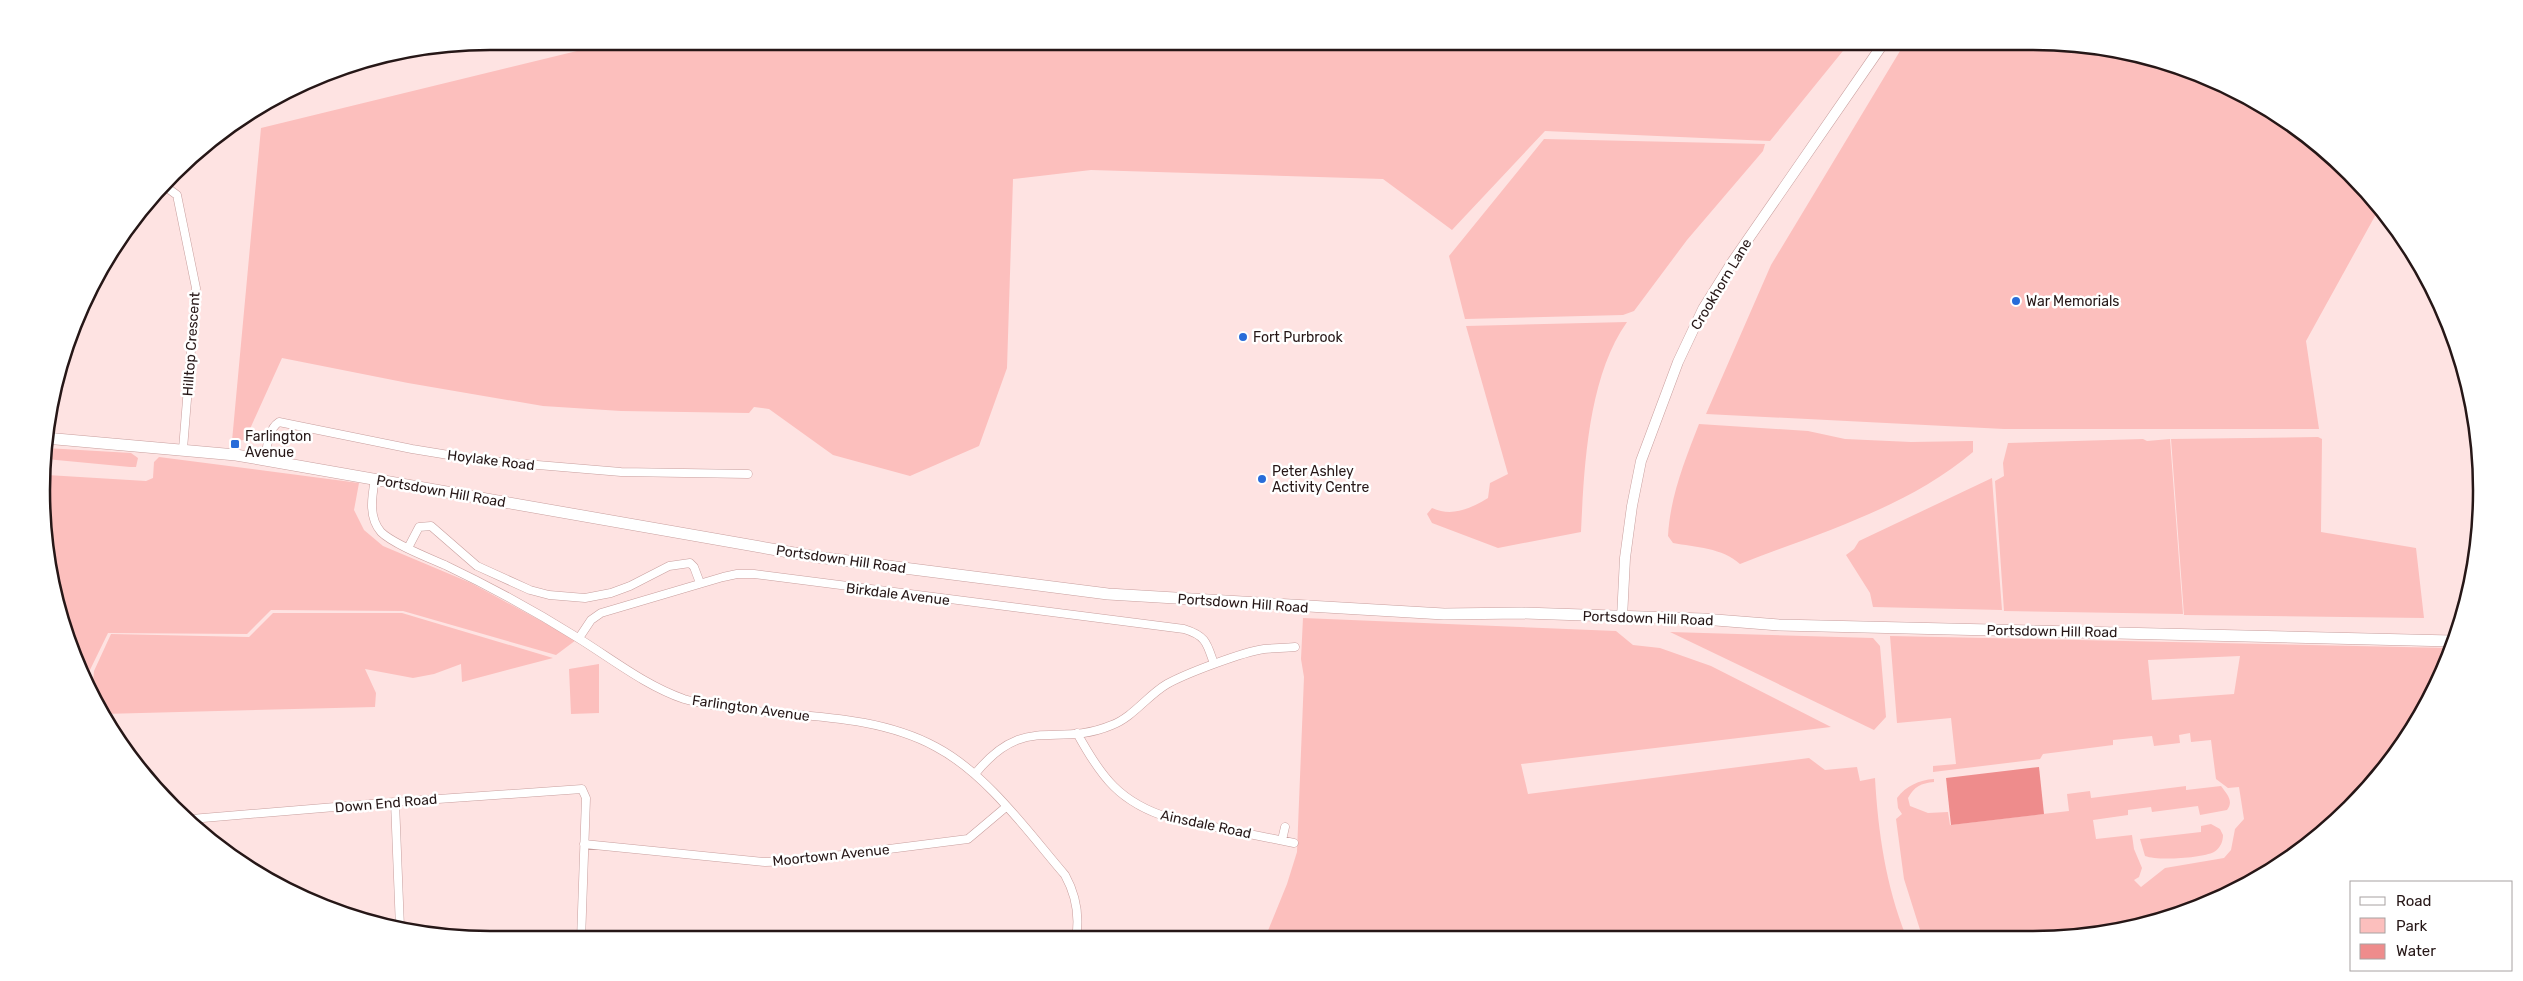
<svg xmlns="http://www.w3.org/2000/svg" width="2523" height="981" font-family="Rubik,sans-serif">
  <rect width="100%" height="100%" fill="#fee3e2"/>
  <path fill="#fcbfbd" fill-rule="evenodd" d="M618,41H1851L1770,141L1545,131L1452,230L1383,179L1091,170L1013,179L1007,368L979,446L910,476L833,455L769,409L754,407L749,413L621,411L543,406L408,383L282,358L245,440L232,441L261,128Z
    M1906,41H2032L2149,57L2231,88L2306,134L2370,195L2388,219L2375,216L2306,341L2319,429H2004L1706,414L1771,265Z
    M1544,139L1765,144L1763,151L1687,240L1634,311L1623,315L1465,319L1449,256Z
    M1627,322C1588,377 1584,467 1581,532L1498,548L1432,523L1427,514L1432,508C1452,517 1470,509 1488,498L1490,483L1508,474L1466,326Z
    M1699,424L1808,431L1845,439L1911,442L1973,441V452C1907,508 1819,533 1740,564C1723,548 1695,547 1673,543L1668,536C1670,497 1685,460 1699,424Z
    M2318,437L2322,439L2321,532L2416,548L2424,618L2184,615L2171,439Z
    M2143,439L2147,441L2170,439L2183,614L2004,611L1995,481L2004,476L2003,463L2008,443Z
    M46,448L131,453L138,458L136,467H130L46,459Z
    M159,457L359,483L354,510L364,530L383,546L471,583L576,640L556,655L403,611L271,610L247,634L108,633L88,674V685L75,662L50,578L47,475L146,481L153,478L154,462Z
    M1992,478L2002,610L1873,607L1870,593L1846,555L1854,549L1859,541Z
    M273,613H402L553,658L462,682L461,664L434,674L413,678L365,669L376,693L375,707L103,714L92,693L94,671L111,634L249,637Z
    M1303,618L1616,631L1633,645L1660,648L1711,666L1831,727L1521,764L1528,794L1809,758L1825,770L1857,767L1860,781L1875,778C1878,832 1886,886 1906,936L1265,938L1287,884L1297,852L1304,677L1301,659Z
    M1670,632L1873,638L1880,646L1886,717L1874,730Z
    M1890,636L2449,648L2421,715L2329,828L2231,894L2091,936H1922L1904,879L1896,819L1902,814L1898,808L1897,798C1906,786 1919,780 1934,779V782C1921,783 1914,787 1908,798L1910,806L1928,813L1948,812L1950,825L2069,811L2067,794L2090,791L2091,798L2186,786V790L2221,786C2227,794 2234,801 2227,810L2200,815L2198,806L2152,812L2151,807L2128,810V815L2093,820L2096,839L2132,835L2134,849L2142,868L2139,877L2134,880L2141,887L2165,868L2224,858L2231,850L2235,829L2244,819L2239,787L2228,788L2216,779L2211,740L2191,742L2190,733L2179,735L2180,743L2154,746L2152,736L2113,740V745L2043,754L2040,759L1933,772V766L1956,764L1951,718L1897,723ZM2240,656L2234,694L2152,700L2148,660Z
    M599,664V713L571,714L569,669Z
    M2211,824L2220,829L2223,835C2223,842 2220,848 2214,852C2202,858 2158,861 2145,856L2140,839L2201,832V826Z"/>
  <path fill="#ee8c8c" d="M2039,767L2044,814L1951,825L1946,778Z"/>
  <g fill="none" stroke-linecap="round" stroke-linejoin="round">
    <defs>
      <path id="minor" d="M166,187L177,195L196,288L183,449
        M265,460C267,447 268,429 279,422L412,449L479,460L621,472L748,474
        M375,479C372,496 368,517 381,532C393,544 429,558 445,565C491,587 535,611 578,638C612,659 646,686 684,699C705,705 726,707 747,710C810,717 879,716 936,747C987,774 1028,832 1065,875C1076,895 1080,915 1076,938
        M408,548L419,527L431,526L477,566L530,590L549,595L585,598L611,593L630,586L669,566L690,563L694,567L700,583
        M579,638L591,620L601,613L723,577L737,574H754L1184,629C1207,636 1207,644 1214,664
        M1077,733C1101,777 1120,803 1170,818L1294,843
        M975,774C1025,712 1055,749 1112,725C1133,717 1148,695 1167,684C1187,673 1243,652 1264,649C1274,648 1285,648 1295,647
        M395,802L400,928
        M191,819L395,802L582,789L586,798L581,940
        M1282,840L1285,827
        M584,844L765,862L794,861L968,839L1006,807"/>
      <path id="tertiary" d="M1622,618L1625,558L1632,506L1641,461L1678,362L1703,309L1733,261L1885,41"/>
      <path id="secondary" d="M45,438L236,455L817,557L1108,594L1444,614L1522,613L1703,619L1779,625L2452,641"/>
    </defs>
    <use href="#minor" stroke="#c89f9e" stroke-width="9"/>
    <use href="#tertiary" stroke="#c89f9e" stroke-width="11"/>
    <use href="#secondary" stroke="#c89f9e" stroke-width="12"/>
    <use href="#minor" stroke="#fff" stroke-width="8"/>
    <use href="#tertiary" stroke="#fff" stroke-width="10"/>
    <use href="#secondary" stroke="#fff" stroke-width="11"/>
  </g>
  <g fill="#286cd9" stroke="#fff" stroke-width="2">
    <circle cx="2016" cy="301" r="5"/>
    <circle cx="1243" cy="337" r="5"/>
    <rect x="230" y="439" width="10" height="10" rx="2.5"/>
    <circle cx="1262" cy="479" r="5"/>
  </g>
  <g text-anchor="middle" stroke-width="5" stroke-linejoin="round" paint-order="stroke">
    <g font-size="14" fill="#261717" stroke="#fff">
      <text transform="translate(1721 284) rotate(-59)" y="5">Crookhorn Lane</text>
      <text transform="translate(191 344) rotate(-86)" y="5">Hilltop Crescent</text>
      <text transform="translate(491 460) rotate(7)" y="5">Hoylake Road</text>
      <text transform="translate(441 491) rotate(10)" y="5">Portsdown Hill Road</text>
      <text transform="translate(841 559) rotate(8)" y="5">Portsdown Hill Road</text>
      <text transform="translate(898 594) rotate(7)" y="5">Birkdale Avenue</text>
      <text transform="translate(1243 603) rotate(4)" y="5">Portsdown Hill Road</text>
      <text transform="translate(1648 618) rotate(2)" y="5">Portsdown Hill Road</text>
      <text transform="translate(2052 631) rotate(1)" y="5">Portsdown Hill Road</text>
      <text transform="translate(751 708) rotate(8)" y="5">Farlington Avenue</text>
      <text transform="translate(386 803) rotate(-5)" y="5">Down End Road</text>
      <text transform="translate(1206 824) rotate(12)" y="5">Ainsdale Road</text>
      <text transform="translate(831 855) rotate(-6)" y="5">Moortown Avenue</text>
    </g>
    <g font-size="14" fill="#261717" stroke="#fff" text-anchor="start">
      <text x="2026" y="306">War Memorials</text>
      <text x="1253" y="342">Fort Purbrook</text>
      <text x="245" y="441">Farlington<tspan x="245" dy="16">Avenue</tspan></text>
      <text x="1272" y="476">Peter Ashley<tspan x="1272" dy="16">Activity Centre</tspan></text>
    </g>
  </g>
  <path d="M0 0H2523V981H0ZM490 50H2033A440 440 0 0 1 2473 490V491A440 440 0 0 1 2033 931H490A440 440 0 0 1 50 491V490A440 440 0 0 1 490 50Z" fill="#fff" fill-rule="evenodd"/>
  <path fill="none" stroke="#261717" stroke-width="2.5" d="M490 50H2033A440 440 0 0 1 2473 490V491A440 440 0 0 1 2033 931H490A440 440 0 0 1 50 491V490A440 440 0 0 1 490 50Z"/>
  <rect x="2350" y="881" width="162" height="90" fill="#ffffff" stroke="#a8a2a2"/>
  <rect x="2360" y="897" width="25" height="8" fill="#ffffff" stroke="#a8a2a2"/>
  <text x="2396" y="906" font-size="15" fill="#261717">Road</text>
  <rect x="2360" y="918" width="25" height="15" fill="#fcbfbd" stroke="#a8a2a2"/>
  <text x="2396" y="931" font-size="15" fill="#261717">Park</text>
  <rect x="2360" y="944" width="25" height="15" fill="#ee8c8c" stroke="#a8a2a2"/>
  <text x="2396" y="956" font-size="15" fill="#261717">Water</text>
</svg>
